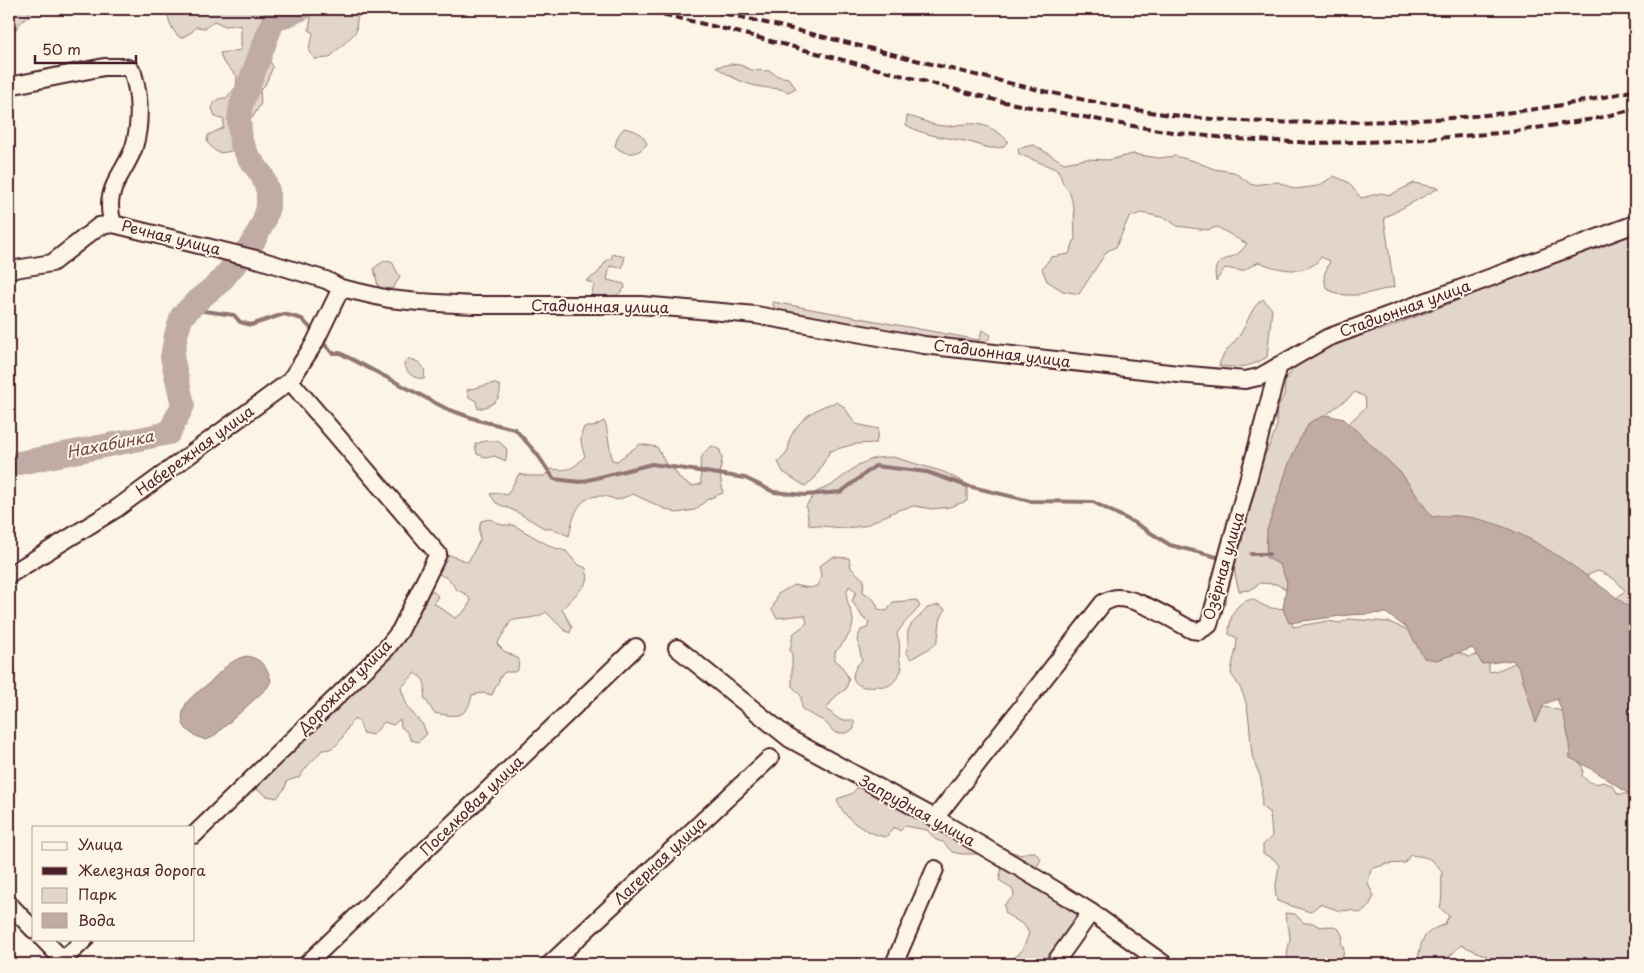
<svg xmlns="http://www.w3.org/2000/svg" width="1644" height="973" font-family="'Playpen Sans',sans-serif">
  <rect width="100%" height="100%" fill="#fcf5e5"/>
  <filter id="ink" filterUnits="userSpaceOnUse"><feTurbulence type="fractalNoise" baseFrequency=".02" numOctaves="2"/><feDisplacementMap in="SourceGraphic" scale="10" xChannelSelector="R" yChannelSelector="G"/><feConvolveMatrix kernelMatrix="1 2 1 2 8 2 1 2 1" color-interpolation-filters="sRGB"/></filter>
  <g filter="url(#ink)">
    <path fill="#e2d5ca" stroke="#967a7a" d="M9,9H31L29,16L19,24L14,33L9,34Z
      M167,9H277L278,35L273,38L272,50L268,57L273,67L265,85L260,90L261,103L253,117L245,123L243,132L231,151C217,155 216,152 207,142L208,135L223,128L224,120L215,117L212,108C215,100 218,98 226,98L236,87L237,76L223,62L220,53L241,50V26L235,25L225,26L214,21L206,28L196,27L192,32L181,38C173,34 167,18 167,9Z
      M312,9H360L357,20L356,32L329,58L315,59L309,52C308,45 313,40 313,33L309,30Z
      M730,64L740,65L752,70L770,71L778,76L788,78L796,88L788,92C779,87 771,89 761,87C744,84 730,77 716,67Z
      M907,116C920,118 931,126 945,126C952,127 958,124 965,124C983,122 996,129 1008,141L1003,147C987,150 984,146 969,142C947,137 926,137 906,125Z
      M624,128C635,130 643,133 647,144C638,155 626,157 615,146L618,136Z
      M1034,145L1064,163L1086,159L1109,160L1133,154L1159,158L1175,156L1194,161L1214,169L1234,172L1252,185L1278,182L1295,189L1318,186L1334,176L1348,182L1361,198L1381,193L1390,195L1414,183L1439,188L1384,218L1394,287C1372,292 1346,302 1326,288L1324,275L1330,261L1321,257C1308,277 1278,270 1259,262L1242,271L1225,268L1216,281C1212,257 1224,263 1239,253C1242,250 1245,246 1247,244L1217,227L1207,230L1177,226L1166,218L1141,213L1129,217L1116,247L1107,251L1079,294L1063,291L1047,281L1042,269L1051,257L1069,254L1075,239L1074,209L1070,193L1063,183L1058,170L1019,154L1018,148Z
      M1635,227V494L1633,499L1635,502V613L1628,619L1610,603L1625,591C1617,580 1611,576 1598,571L1580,578L1443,530L1346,426L1366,407L1365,397L1355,392C1347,401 1337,405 1329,413C1322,418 1318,427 1314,434L1290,591L1276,584L1260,583L1250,590L1239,591L1235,575L1234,560L1242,542L1244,522L1256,471L1270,445L1277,425L1276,411L1284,395L1285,382L1294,367L1331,344L1353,339L1368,331L1382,330L1494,286L1492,284Z
      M613,254L625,257L622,268L610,266L607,280L624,284L625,288C611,303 600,299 581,299L579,296L591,298L594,284L586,281L597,274L607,260L611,259Z
      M384,261L392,262L400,277L393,288L384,290L378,286L374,268Z
      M1263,299L1272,309L1267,357C1250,368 1238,368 1219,366C1222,351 1234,345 1241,333C1249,320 1251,307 1263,299Z
      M773,302L979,340L982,330L991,335C988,342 984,343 976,345L918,338L908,333H883L877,328L869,329L795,313C785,314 780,313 773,306Z
      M408,359C420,361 427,366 424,379C413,378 408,375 404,364Z
      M494,383L500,386C502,401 491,406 478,409L476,401L469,397L467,390Z
      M837,402L844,407L856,424L879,429L876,443L855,444L830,451L815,478L805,486L783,472L778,462C780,460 784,457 786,454C790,449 788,441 791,436C800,418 818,406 837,402Z
      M604,421L606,425L612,460L617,461L640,444L657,447L667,466L674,470L681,480L692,486L701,484C701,467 696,456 712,446L720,450L722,459L720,473L723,493L708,499L695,510L677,513L665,509L633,494L617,500C598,492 581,495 574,517C571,523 571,530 569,536L556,530L544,528L517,512L496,503L490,494L499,493L507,495L519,474L530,476H544L551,469C569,471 573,469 585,456C581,445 579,438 584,427H593Z
      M485,441H498L507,449L506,461L494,456L487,458L477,454L475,444Z
      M893,457L944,472L967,484V501L950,507L932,509L914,506L898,510L864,526L844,528L809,525L806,506L816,492L832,485L858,465L875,458Z
      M490,519L502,525H513L552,547L566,551L577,564L586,568L588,579L584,586L562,609L572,627L570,633L564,630L546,612C535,620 523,617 511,621L497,644L504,651L519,659L518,670L514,672H505L501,676L492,695L483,693L472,695C467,721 453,716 434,713L424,697C427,685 425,679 415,673L401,688L408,708L423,725L427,734L418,742L411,740L407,732L401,727L400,719L393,725L384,722L373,735L363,733L360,724L355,719C343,729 343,750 322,750C314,761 307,764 300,777L287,781L285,788L277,798L267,796L256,789L257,781L332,709L421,595L433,591L438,596L434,603L455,618L463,613L471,601L467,595L456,589L449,579L439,574L437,567L441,557L450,555L468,562L480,540L479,530L481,521Z
      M833,557L849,558L851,568L864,580L863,592C872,597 876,600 878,609L887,611L893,602L916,600L920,606C913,616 902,623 897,634C903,649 896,654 902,668C900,673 896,681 891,684C887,688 881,686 876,686C872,686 868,688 864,687C847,682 853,669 862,660L857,639L861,630L867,628L869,622L863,618L852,601L856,592L849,586C842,600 853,609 853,622C853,631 842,646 835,652V660L841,665L849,679L846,689L836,696L826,709L840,720H854V729L846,733H835L824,721L808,713L802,709L801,696L792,686V655L790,650L793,634L807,623L805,615L777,618L772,610L778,594L794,585L809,588L818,586L821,575L819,566Z
      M1253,599C1264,607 1272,610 1286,608L1290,611L1293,627L1328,621L1340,623L1349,619L1389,622L1469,657L1482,654L1489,660V672C1500,671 1508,665 1518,662L1539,706L1567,712L1583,770L1582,776C1589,783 1594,785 1604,782L1613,786L1618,794H1632L1635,796V964H1505L1461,945L1442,964H1417C1421,942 1421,932 1444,925L1449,916L1440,908C1443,896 1441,884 1442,872C1432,857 1427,857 1410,855L1405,863L1387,864L1371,869L1368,884L1374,896L1368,908L1360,913L1350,910L1340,911L1320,904L1310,912L1277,901L1275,891L1279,866L1274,859L1263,854V845L1272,836L1270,813L1262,807C1261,798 1263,788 1261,780C1260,772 1253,764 1252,754C1248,723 1252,700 1231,674C1232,660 1237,651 1237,638L1229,634C1230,615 1235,602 1253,599Z
      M939,605L945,609L940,621L938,639L935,645L911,659L906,652C909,643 907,636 908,631C911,621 922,616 927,608Z
      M859,786L867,787L876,797H888L1012,852L1021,855L1028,852H1035L1041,859L1036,869L1063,884L1071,894L1084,897L1092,902L1091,912L1048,964H1000L1002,961C1021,958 1023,950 1029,933L1024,925L1006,914L1004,905L1014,896L1013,890L999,880L1002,868L981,854H961L952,852L943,842L936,840L927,830L905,826L900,831L894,827L886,837C866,834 842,818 837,799L851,794Z
      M1285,913L1295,914L1304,923H1313L1320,927L1330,926L1339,929L1343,937L1341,943L1344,949L1343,956L1331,964H1290L1287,955L1290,939L1289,929L1286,921Z"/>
    <path fill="#c0aca5" stroke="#917474" d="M1326,415L1344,419L1402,474L1432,517C1504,506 1573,567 1628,606L1635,617V799C1614,783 1594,769 1570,758C1569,737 1566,719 1557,699L1544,704L1536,723L1520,670L1513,660L1482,664L1473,648L1437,660L1424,658L1407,628L1386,613L1348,615L1289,623L1283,609L1287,582L1280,565L1266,557L1267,530L1288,466L1300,439L1310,422Z
      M246,656C260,658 268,667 271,681L267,688L213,737L206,740C188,734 177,726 185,706C188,698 201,690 208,684C219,673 230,660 246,656Z"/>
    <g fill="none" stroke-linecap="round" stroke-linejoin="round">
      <path stroke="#917474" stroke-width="4" d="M189,309L234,315L240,322L251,325L284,314L302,319L315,333
        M321,340L332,353H340L447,409L481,421L515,429L537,454L554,479L580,482L652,464L745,478L774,492L805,495L841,492L875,466L927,472L964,485L1030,501L1093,502L1135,523L1170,545L1217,557
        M1251,554H1269"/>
      <path stroke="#c0aca5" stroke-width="24" d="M9,465L169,433L183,405L172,357L176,335L182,316L199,299L219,283L252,244L263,223L268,207V191L262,175L249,158L241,142L239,120L241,105L273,21L301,9"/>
      <defs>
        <path id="minor" d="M9,86L104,67H124L130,69L133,73C140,96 141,124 134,147C128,166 110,184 110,205C110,211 111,218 113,224
          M9,270L52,263L99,226L113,224L260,260L326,280L341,288L389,299L419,302L474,305H641L756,315L924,345L1178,374L1245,380L1259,377L1270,371L1327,338L1635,224
          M9,575L116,509L290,381L314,344L341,288
          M677,648L790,739L935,818L1023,870L1091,912L1164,964
          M935,818L1103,603C1107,601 1112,598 1118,598C1138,598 1173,620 1192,630L1199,631L1209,625L1279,365
          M194,835L386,649L400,631L438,554L290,381
          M9,904L34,930
          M43,939L67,964
          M63,960L85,939
          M307,964L636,647
          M550,964L770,758
          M894,964L935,869
          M1054,964L1091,912"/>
      </defs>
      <use href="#minor" stroke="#4a1f2b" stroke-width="20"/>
      <use href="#minor" stroke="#fcf5e5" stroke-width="16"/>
      <path stroke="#4a1f2b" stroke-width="4" stroke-dasharray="8 4" stroke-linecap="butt" d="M640,9L729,30L999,101L1121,124L1178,133L1237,139L1315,143L1400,141L1511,132L1594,119L1635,109
        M703,9C842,38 979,80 1120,107C1194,121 1272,124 1347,122C1445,121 1541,113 1635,90"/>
    </g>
  </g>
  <g text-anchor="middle" stroke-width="4" stroke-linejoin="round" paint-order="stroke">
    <g font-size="15" fill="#4a1f2b" stroke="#fcf5e5">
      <text transform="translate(171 238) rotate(14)" y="5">Речная улица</text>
      <text transform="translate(600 307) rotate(1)" y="5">Стадионная улица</text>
      <text transform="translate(1405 309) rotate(-20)" y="5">Стадионная улица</text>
      <text transform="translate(1002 354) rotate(7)" y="5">Стадионная улица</text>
      <text transform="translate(195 451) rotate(-36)" y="5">Набережная улица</text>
      <text transform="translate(1224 566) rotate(-74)" y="5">Озёрная улица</text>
      <text transform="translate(345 687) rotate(-45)" y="5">Дорожная улица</text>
      <text transform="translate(472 806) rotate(-44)" y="5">Поселковая улица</text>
      <text transform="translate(917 811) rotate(29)" y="5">Запрудная улица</text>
      <text transform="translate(660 861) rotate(-43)" y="5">Лагерная улица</text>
    </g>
    <g font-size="16" font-style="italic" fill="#6d4950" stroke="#fcf5e5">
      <text transform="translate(110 444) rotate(-11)" y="6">Нахабинка</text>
    </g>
  </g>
  <rect width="1644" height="973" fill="none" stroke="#fcf5e5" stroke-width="30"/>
  <rect x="15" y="15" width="1614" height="943" fill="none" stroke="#4a1f2b" stroke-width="2" filter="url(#ink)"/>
  <rect x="32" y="826" width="162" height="115" fill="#fcf5e5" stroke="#b59f9b"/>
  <rect x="42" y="842" width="25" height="8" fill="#fcf5e5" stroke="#b59f9b"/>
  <text x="78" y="850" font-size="15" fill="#4a1f2b">Улица</text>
  <rect x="42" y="867" width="25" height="8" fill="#4a1f2b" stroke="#b59f9b"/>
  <text x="78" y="876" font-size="15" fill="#4a1f2b">Железная дорога</text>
  <rect x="42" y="888" width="25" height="15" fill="#e2d5ca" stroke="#b59f9b"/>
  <text x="78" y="900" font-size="15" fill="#4a1f2b">Парк</text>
  <rect x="42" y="913" width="25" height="15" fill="#c0aca5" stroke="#b59f9b"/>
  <text x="78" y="926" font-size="15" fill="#4a1f2b">Вода</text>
  <path d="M35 55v8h101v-8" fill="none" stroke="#4a1f2b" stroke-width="2.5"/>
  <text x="42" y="55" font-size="15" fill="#4a1f2b" stroke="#fcf5e5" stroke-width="4" paint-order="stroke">50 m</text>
</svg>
